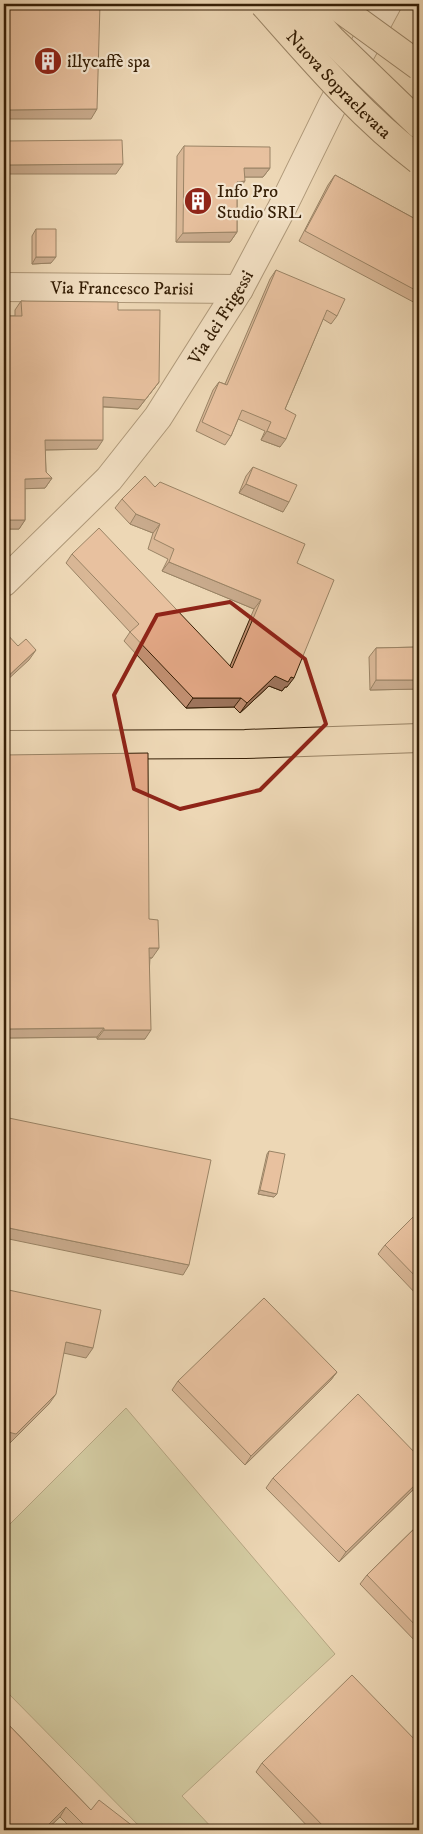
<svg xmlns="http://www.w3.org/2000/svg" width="423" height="1834" font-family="'IM FELL DW Pica',serif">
  <rect width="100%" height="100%" fill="#edd7b5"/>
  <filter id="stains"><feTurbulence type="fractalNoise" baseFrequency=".004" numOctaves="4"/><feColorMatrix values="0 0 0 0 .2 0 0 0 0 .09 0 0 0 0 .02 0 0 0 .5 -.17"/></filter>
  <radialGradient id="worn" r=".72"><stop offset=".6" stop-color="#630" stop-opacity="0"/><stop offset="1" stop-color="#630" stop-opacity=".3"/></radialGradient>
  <path fill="#b7be8e" stroke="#766e4a" d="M126,1408L335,1654L182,1796L214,1830H143L4,1689V1530Z"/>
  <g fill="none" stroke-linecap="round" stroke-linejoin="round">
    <defs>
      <g id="minor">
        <path id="s1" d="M4,287L239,289"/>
        <path id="s2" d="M4,582L109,479L158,417L239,289L283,206L332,106L387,4"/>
      </g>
      <path id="highway" d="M4,745L245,744L419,738"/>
    </defs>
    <use href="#minor" stroke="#644d32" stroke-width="30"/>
    <use href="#highway" stroke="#361f06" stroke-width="30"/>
    <use href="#minor" stroke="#f3e5cf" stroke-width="28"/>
    <use href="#highway" stroke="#edd7b5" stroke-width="28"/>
    <defs>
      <g id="highway-bridge">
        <path id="s3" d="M264,4C312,58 361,116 419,160"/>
        <path d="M300,4L331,39L419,124"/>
        <path d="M334,4L419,66"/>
      </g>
    </defs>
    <use href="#highway-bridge" stroke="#361f06" stroke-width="30" stroke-linecap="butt"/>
    <use href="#highway-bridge" stroke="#edd7b5" stroke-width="28"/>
  </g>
  <path fill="#c29072" stroke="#361f06" d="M184,146L270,168L263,177H244L238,191H237V232L230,242H176L177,156Z
    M335,175L419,221V305L299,241L328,185Z
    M36,229L51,263L32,264V236Z
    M276,270L337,316L331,324L323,319L285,409L280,447L261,440L265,431L238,419L231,436L225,445L196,431L213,390L219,382L225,384L270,279Z
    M21,301L118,310L159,382L138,409L103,407L97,449L45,450L46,472L52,478L45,488H25V520L19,529H4V319L6,316H15V310Z
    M253,467L283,512L239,493L246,476Z
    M155,487L297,563L287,687H285L282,691L269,686L240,713L234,707L186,708L124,641L130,632L66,563L72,554L230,666L254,609L162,571L168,559L148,549L153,533L130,524L115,508L122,499Z
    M419,647V689L370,690L369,657L376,648Z
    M4,755L149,919L152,958H150L145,1039H97V1037L4,1038Z
    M269,1151L274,1197L258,1194L267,1154Z
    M419,1211V1297L378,1254L385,1245Z
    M337,1372L330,1381L245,1465L172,1390L178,1381Z
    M419,1457V1484L339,1562L266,1488L273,1478Z
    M419,1524V1645L360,1584L367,1575Z
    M4,1720L91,1810L144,1830H73L60,1817L46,1830H4Z
    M262,1763L419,1830H311L256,1772Z"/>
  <path fill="#9e755d" stroke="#361f06" d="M97,109L91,119H4V110Z
    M123,164L116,174H4V165Z
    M244,168H270L263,177H238Z
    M245,181L238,191H230L237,182Z
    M237,232L230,242H176L183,233Z
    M36,257H56L51,263L32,264Z
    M159,382L138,409L96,406L103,397Z
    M267,431L286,439L280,447L261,440Z
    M45,440H103L97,449L38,450Z
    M52,478L45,488L19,489L25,479Z
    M246,484L289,502L283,512L239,493Z
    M136,514L160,524L153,533L130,524Z
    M4,520H25L19,529H4Z
    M169,562L261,600L254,609L162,571Z
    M36,650L29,660L4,683V680Z
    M275,676L291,677L294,678L287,687H285L282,691L269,686L240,713L247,703Z
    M376,680H419V689L370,690Z
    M193,698H241L234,707L186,708Z
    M149,948H159L152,958L143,957Z
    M104,1028L97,1037L4,1038V1029Z
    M104,1030H151L145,1039H97Z
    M260,1190L277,1194L274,1197L258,1194Z
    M4,1227L189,1265L183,1275L4,1238Z
    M66,1342L93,1348L86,1358L59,1352Z
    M337,1372L330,1381L245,1465L251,1456Z
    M56,1394L49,1404L10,1443L4,1442V1431Z
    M419,1481V1484L339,1562L346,1552Z
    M66,1807L60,1817L46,1830H43Z"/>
  <path fill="#e2a785" stroke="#361f06" d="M4,4H100L97,109L4,110Z
    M122,140L123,164L4,165V141Z
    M184,146L270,147V168H244L245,181L237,182V232L183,233Z
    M335,175L419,221V292L305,231Z
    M36,229H56V257H36Z
    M276,270L345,299L337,316L327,310L285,409L296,415L286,439L267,431L271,422L242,410L231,436L202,422L219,382L227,385Z
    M21,301L118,302V310H160L159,382L145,400L103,397V440H45L46,472L52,478L25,479V520H4V413H7L6,316H22Z
    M253,467L297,485L289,502L246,484Z
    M145,476L155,487L160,482L305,544L297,563L334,580L294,678L291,677L288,682L275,676L247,703L241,698H193L130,632L139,624L72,554L99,528L232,668L261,600L169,562L174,549L154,539L160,524L136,514L122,499Z
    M5,632L18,646L26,639L36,650L4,680V634Z
    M419,647V680H376V648Z
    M148,753L149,919L158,920L159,948H149L151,1030H104V1028L4,1029V755Z
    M4,1117L211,1160L189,1265L4,1227V1229Z
    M269,1151L285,1154L277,1194L260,1190Z
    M419,1211V1280L385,1245Z
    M4,1289L101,1310L93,1348L66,1342L56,1394L16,1434L4,1431Z
    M264,1298L337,1372L251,1456L178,1381Z
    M358,1394L419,1457V1481L346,1552L273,1478Z
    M419,1524V1629L367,1575Z
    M352,1675L419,1744V1830H327L262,1763Z
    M4,1720L91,1810L99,1800L134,1827L138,1824L144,1830H89L66,1807L43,1830H4Z"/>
  <path d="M0 0H423V1834H0ZM230,602L305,659L326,724L260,790L180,809L134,789L114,695L157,615Z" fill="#edd7b5" fill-opacity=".55" fill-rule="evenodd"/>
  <path fill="none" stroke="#8f2418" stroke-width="4" stroke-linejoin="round" d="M230,602L305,659L326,724L260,790L180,809L134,789L114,695L157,615Z"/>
  <defs>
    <symbol id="building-disc" viewBox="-11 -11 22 22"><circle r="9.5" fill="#8f2418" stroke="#f3e5cf"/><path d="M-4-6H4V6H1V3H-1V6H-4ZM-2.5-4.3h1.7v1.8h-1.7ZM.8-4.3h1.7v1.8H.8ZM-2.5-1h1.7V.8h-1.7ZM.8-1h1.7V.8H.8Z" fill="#fff"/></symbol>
  </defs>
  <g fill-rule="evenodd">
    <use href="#building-disc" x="32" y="45" width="32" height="32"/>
    <use href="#building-disc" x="182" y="185" width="32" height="32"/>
  </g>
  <g text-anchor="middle" stroke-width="4.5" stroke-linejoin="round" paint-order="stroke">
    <g font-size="18" fill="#361f06" stroke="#f3e5cf" text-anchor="start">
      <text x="67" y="67">illycaffè spa</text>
      <text x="217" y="197">Info Pro<tspan x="217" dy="21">Studio SRL</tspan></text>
    </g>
    <g font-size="18" fill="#361f06" stroke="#f3e5cf">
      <text dy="6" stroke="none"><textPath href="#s3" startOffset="110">Nuova Sopraelevata</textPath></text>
      <text dy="6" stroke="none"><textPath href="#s1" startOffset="118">Via Francesco Parisi</textPath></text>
      <text dy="6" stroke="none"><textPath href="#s2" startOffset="344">Via dei Frigessi</textPath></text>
    </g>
  </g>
  <rect width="423" height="1834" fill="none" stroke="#edd7b5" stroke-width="20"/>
  <rect x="5" y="5" width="413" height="1824" fill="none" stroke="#361f06" stroke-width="2.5"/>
  <rect x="10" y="10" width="403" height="1814" fill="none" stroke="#361f06"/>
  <rect width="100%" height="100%" filter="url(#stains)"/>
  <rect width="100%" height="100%" fill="url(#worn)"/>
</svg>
